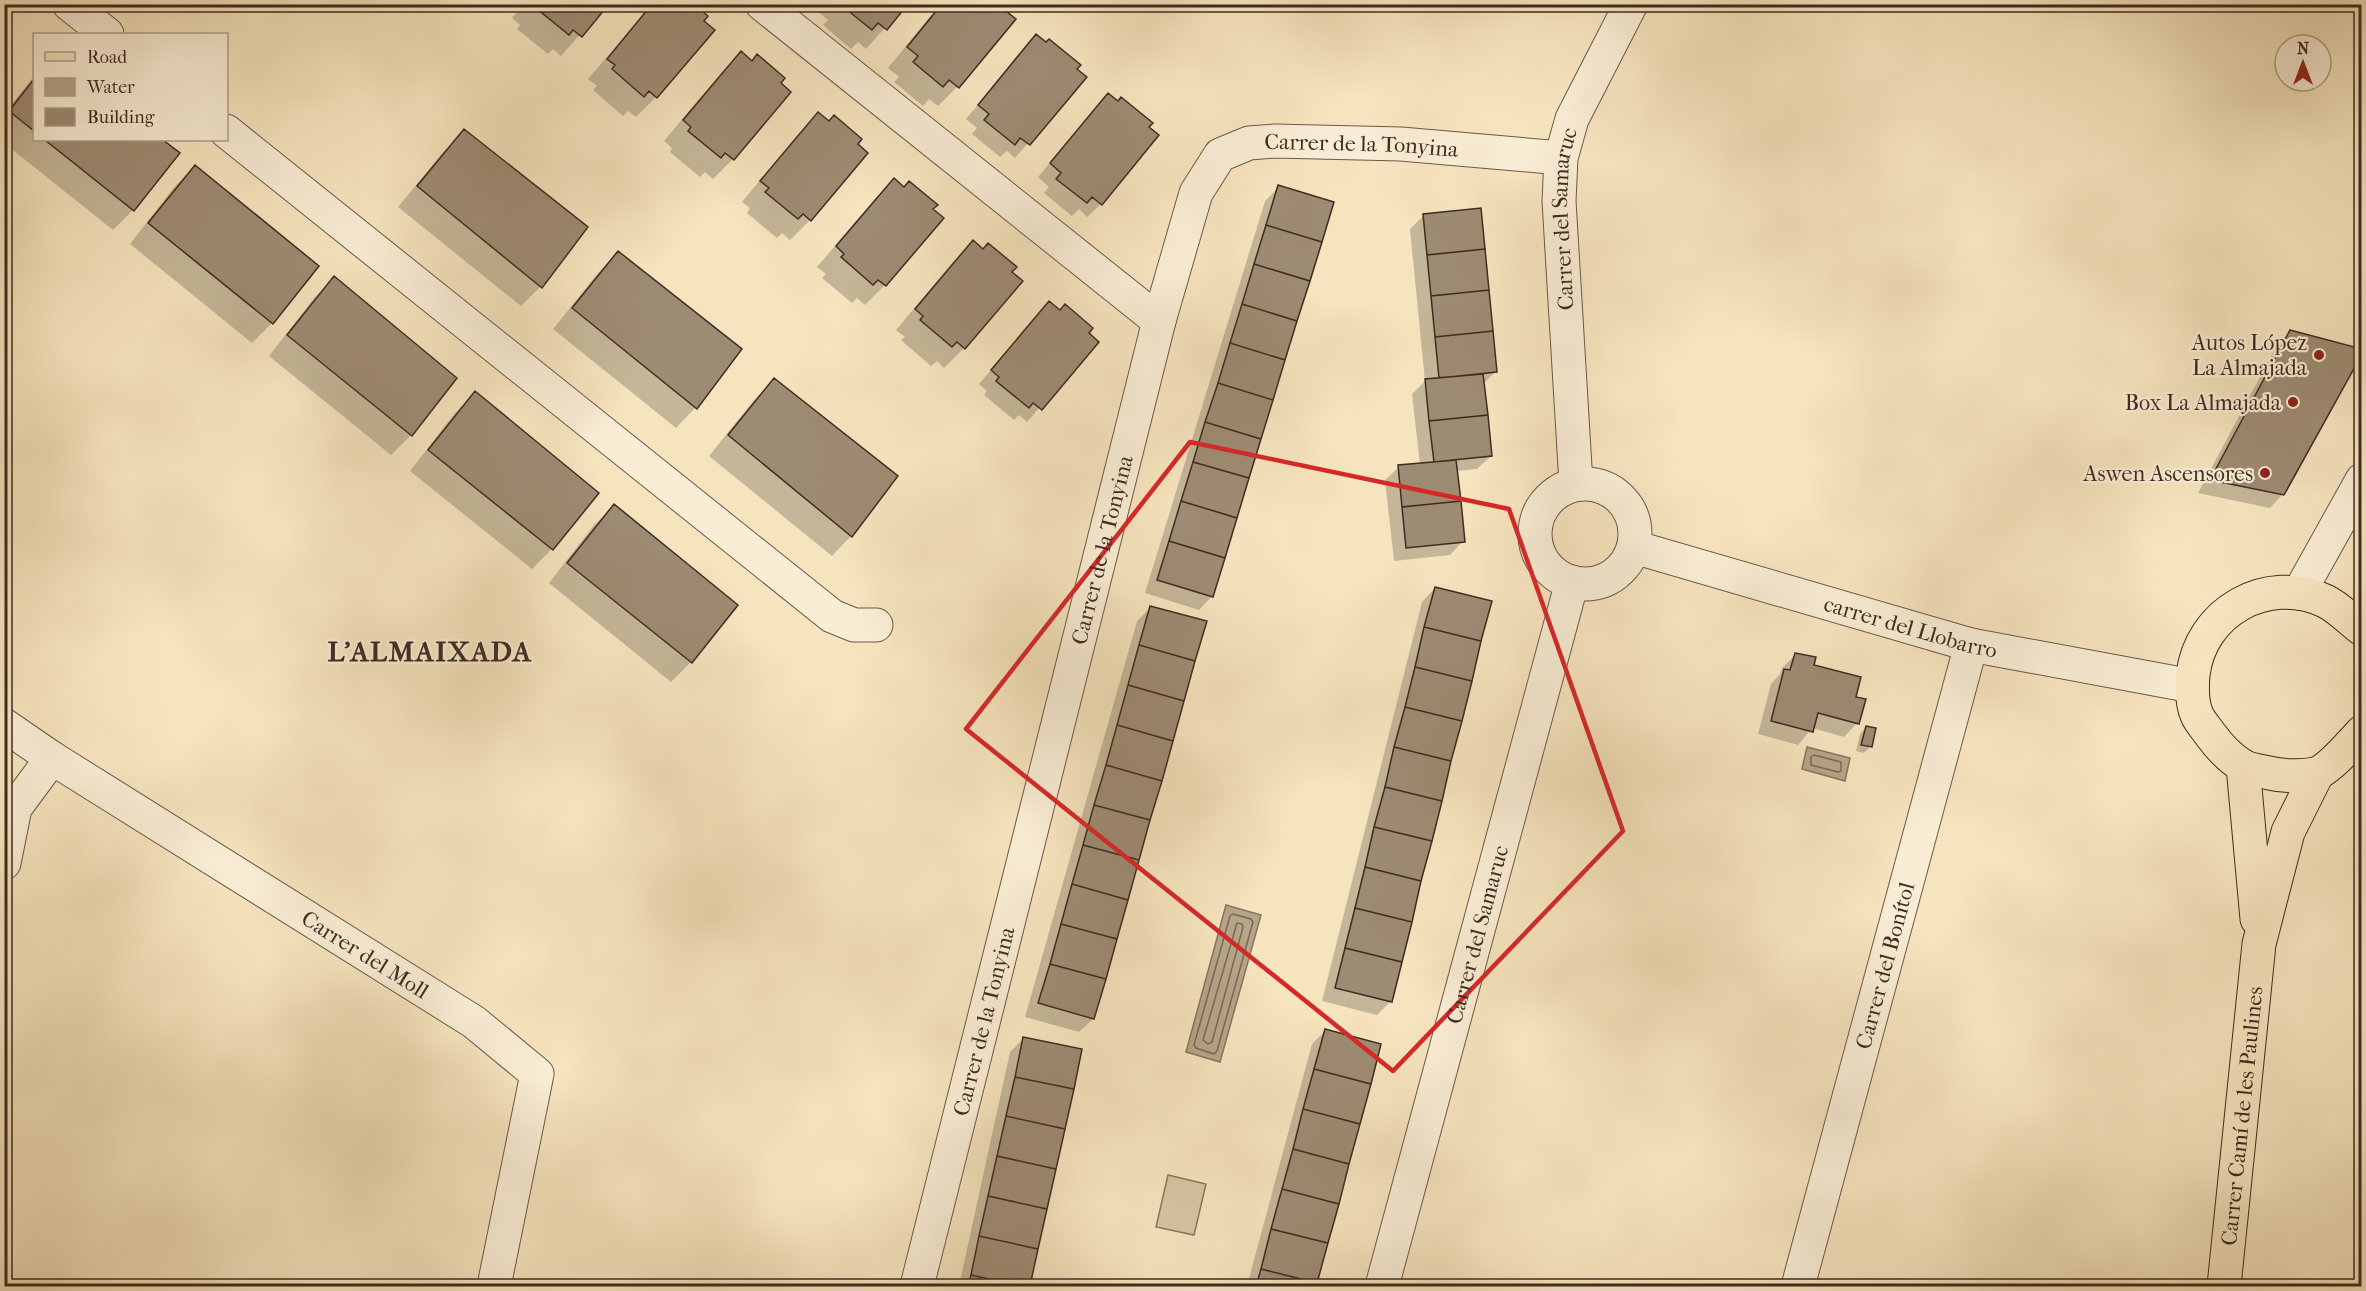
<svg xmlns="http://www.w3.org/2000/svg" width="2366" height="1291" font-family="'IM FELL French Canon',serif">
  <rect width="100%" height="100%" fill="#f6e4be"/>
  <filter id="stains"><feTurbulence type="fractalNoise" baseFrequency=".00333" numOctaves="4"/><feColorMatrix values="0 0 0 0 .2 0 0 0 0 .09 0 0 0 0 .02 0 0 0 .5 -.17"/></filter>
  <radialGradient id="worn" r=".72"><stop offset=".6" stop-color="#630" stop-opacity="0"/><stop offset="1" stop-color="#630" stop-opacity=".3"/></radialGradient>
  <path fill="#d7c5a3" stroke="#8a7862" stroke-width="1.5" d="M1168,1175L1206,1184L1194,1235L1156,1227Z"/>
  <path fill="#b7a589" stroke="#87745f" stroke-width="1.5" d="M1807,747L1850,758L1845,781L1802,769Z
    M1226,905L1261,915L1220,1062L1186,1052Z"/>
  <path fill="#0003" d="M524,4H607L561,56L553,49L548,54L517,29L520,25L512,18Z
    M652,4L656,97L636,117L628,111L623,116L593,90L597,86L588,79Z
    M821,4H906L866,49L858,42L851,49L823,25L828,20L816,10Z
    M940,4H1004L957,87L938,106L929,99L923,106L894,82L899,77L888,68Z
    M1036,36L1085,77L1015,158L1007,151L1000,157L972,134L977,128L966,119Z
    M741,53L789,92L733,159L713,179L705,172L700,177L670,152L672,148L664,141L721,73Z
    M34,76V140H160L178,154L133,210L113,230L4,143V114Z
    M1108,95L1101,204L1087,217L1079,209L1072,216L1044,193L1049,187L1038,177Z
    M818,114L866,153L810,220L790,240L782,233L777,238L747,213L750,208L742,202L798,134Z
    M464,131L540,287L521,306L398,207L444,151Z
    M195,167L272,323L252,343L130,244L175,186Z
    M894,180L885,285L865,305L857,298L852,303L822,278L826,274L817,267L874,200Z
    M1279,187L1212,596L1199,610L1145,593L1265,201Z
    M1424,215L1496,371L1483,384L1491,456L1477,469L1456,471L1463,541L1450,555L1394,561L1385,480L1399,467L1420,465L1412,394L1425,381L1410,229Z
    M973,242L964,348L944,368L937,361L931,366L901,340L905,337L896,330L953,262Z
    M618,253L740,349L695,408L676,428L553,329L598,273Z
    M334,278L411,435L391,455L269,356L314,298Z
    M1049,303L1097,342L1027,422L1019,415L1014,420L984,395L987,391L979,384Z
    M2290,332L2283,494L2270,508L2198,493L2277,345Z
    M774,380L851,536L832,556L709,456L754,400Z
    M475,393L597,493L552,549L532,569L410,471L455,413Z
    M614,506L691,662L671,682L549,583L594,525Z
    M1435,588L1391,1001L1377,1015L1322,1001L1422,602Z
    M1151,607L1093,1019L1079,1032L1025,1017L1137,621Z
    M1796,654L1854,698L1857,723L1844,737L1812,728L1798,745L1758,734L1771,684L1780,674L1782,668Z
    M1866,727L1870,747L1864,753L1856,751L1860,734Z
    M1325,1031L1379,1045L1315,1286H1247L1312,1044Z
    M1024,1038L1081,1051L1028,1286H959L1010,1052Z"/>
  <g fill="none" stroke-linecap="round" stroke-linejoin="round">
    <path stroke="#7a6855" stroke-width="1.5" d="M1814,755L1841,762V771L1838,772L1811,765V757Z
      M1233,914L1251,919L1253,922L1217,1051L1214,1054L1196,1048L1194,1045L1230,916Z
      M1237,923L1242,924L1243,927L1212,1042L1208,1044L1203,1040Z"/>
  </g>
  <path fill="#9e8b73" stroke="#3e2b21" stroke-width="1.5" d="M539,4H609L582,37L573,30L569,35L536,8Z
    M652,4H694L708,16L704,21L715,30L657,98L649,91L644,97L612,69L615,65L607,59Z
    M908,4L887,30L878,23L872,30L841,5Z
    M942,4H1006L1009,7L1006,11L1016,19L959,88L949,80L943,87L913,62L918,56L907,47Z
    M1036,34L1046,42L1049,39L1081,65L1077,69L1087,77L1030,145L1020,138L1015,145L984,120L989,114L978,105Z
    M741,51L752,61L757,54L785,78L781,83L791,92L734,160L725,153L721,158L688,131L691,127L683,120Z
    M34,79V131L9,111Z
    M1108,93L1118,101L1121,97L1153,123L1149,127L1159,135L1102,205L1092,197L1087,203L1056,179L1061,173L1050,163Z
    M818,112L829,121L834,115L862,139L858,144L868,153L811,221L803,214L798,219L765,192L769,188L760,181Z
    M464,129L588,227L542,288L417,186Z
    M45,140H163L180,153L134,211Z
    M195,165L319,266L273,324L148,223Z
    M894,178L904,187L909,181L938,205L933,209L944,218L886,286L878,280L873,285L841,257L844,254L836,246Z
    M1278,185L1334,202L1322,242L1266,225Z
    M1481,208L1485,249L1427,255L1423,214Z
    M1266,225L1322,242L1310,281L1254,264Z
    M973,240L983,249L988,243L1017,267L1012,272L1023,281L965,349L957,342L952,347L920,320L923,316L915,309Z
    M1485,249L1489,290L1431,296L1427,255Z
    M618,251L742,349L697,409L572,308Z
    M1254,264L1310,281L1297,321L1242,304Z
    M334,276L457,378L412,436L287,335Z
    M1489,290L1493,331L1435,337L1431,296Z
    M1049,301L1060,310L1065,304L1093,328L1089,333L1099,342L1042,410L1033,403L1029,408L996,381L999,377L991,370Z
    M1242,304L1297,321L1285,360L1230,343Z
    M2290,330L2362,349V354L2284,495L2210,480Z
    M1493,331L1497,372L1439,378L1435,337Z
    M1230,343L1285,360L1273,400L1218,383Z
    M1483,374L1488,415L1429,421L1425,379Z
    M774,378L898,476L852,537L728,435Z
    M1218,383L1273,400L1261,439L1205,422Z
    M475,391L599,493L553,550L428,450Z
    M1488,415L1492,456L1434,462L1429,421Z
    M1205,422L1261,439L1249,478L1193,462Z
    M1456,460L1461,501L1402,507L1398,465Z
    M1193,462L1249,478L1237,518L1181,501Z
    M1181,501L1237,518L1225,558L1169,541Z
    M1461,501L1465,542L1406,548L1402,507Z
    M614,504L738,605L692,663L567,563Z
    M1169,541L1225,558L1213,597L1157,580Z
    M1435,587L1492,601L1481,641L1424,627Z
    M1150,606L1207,621L1195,661L1139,645Z
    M1424,627L1481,641L1472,681L1415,667Z
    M1139,645L1195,661L1184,701L1128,685Z
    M1795,653L1816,657L1814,665L1861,677L1856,697L1866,699L1859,724L1818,713L1813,732L1771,721L1784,669L1790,670Z
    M1415,667L1472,681L1462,721L1405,707Z
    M1128,685L1184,701L1173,741L1117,725Z
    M1405,707L1462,721L1451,761L1394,747Z
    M1117,725L1173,741L1162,781L1106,765Z
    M1866,726L1876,728L1872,747L1861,745Z
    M1394,747L1451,761L1442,801L1385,787Z
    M1106,765L1162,781L1150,820L1094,805Z
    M1385,787L1442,801L1432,841L1374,827Z
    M1094,805L1150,820L1139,860L1083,845Z
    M1374,827L1432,841L1421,881L1365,867Z
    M1083,845L1139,860L1128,900L1072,884Z
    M1365,867L1421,881L1412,922L1355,908Z
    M1072,884L1128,900L1117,939L1061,924Z
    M1355,908L1412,922L1402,962L1345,948Z
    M1061,924L1117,939L1106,979L1050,964Z
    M1345,948L1402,962L1392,1002L1335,988Z
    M1050,964L1106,979L1094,1019L1038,1003Z
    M1325,1029L1381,1044L1371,1084L1314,1069Z
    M1023,1037L1082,1049L1074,1089L1015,1077Z
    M1314,1069L1371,1084L1360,1124L1303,1109Z
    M1015,1077L1074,1089L1065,1129L1006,1116Z
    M1303,1109L1360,1124L1349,1164L1293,1149Z
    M1006,1116L1065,1129L1056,1169L997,1156Z
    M1293,1149L1349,1164L1339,1204L1282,1189Z
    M997,1156L1056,1169L1047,1209L988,1196Z
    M1282,1189L1339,1204L1328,1243L1271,1229Z
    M988,1196L1047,1209L1038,1249L979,1236Z
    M1271,1229L1328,1243L1317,1283L1261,1269Z
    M979,1236L1038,1249L1030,1286H1020L971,1275Z
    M1261,1269L1317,1283L1316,1286H1256Z
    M971,1275L1020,1286H968Z"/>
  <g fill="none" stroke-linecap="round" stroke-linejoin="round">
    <defs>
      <g id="minor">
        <path d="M69,4L107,34"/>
        <path d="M762,4L1159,321"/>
        <path d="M226,131L832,616L854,625H876"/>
        <circle cx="1585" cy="534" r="50"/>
        <path id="s1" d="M1576,484L1559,201L1561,158L1572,119L1631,4"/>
        <path id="s2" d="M1634,547L1971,645L2192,686"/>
        <path d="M2299,593L2362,480"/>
        <path id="s3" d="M4,725L52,758L474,1022L537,1074L494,1286"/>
        <path d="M4,863L15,808L52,758"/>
        <path id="s4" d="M917,1286L1159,321L1196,193L1220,155L1249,143L1275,141L1401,144L1561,158"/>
        <path id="s5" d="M1382,1286L1572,582"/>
        <path id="s6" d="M1798,1286L1971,645"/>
      </g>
      <g id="major">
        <path d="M2362,629C2350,620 2338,607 2325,601C2267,574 2200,612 2193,675C2192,687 2192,704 2197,715C2200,722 2206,728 2210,734C2218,745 2231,759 2243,766C2250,770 2261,771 2269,773C2282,776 2301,777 2315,774C2327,771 2353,742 2362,732"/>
        <path d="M2243,766L2257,919"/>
        <path id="s7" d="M2224,1286L2259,944L2288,832L2317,774"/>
      </g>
    </defs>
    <use href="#minor" stroke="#6c5948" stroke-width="35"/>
    <use href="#major" stroke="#3e2b21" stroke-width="35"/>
    <use href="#minor" stroke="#f9edd5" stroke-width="33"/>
    <use href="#major" stroke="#f6e4be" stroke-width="33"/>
  </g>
  <path fill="none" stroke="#d62828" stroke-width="4.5" stroke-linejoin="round" d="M1190,442L1509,509L1623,831L1393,1071L966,729Z"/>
  <g fill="#8f2418" stroke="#f9edd5" stroke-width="2">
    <circle cx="2319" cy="355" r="6"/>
    <circle cx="2293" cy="402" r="6"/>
    <circle cx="2265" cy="473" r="6"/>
  </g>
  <g text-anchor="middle" stroke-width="4.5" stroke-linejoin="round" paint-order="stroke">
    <g font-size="22" fill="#3e2b21" stroke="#f9edd5">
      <text dy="8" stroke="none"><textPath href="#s4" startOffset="1317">Carrer de la Tonyina</textPath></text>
      <text dy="8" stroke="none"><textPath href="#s1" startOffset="266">Carrer del Samaruc</textPath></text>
      <text dy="8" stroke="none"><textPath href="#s4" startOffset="759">Carrer de la Tonyina</textPath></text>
      <text dy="8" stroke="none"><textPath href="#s2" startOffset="288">carrer del Llobarro</textPath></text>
      <text dy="8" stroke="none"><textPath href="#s5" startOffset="364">Carrer del Samaruc</textPath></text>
      <text dy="8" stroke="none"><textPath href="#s3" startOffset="428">Carrer del Moll</textPath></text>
      <text dy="8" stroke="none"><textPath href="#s6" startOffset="332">Carrer del Bonítol</textPath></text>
      <text dy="8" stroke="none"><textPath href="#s4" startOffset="273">Carrer de la Tonyina</textPath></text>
      <text dy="8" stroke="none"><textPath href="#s7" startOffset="171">Carrer Camí de les Paulines</textPath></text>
    </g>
    <g font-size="22" fill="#3e2b21" stroke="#f9edd5" text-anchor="end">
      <text x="2307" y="350">Autos López<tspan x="2307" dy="25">La Almajada</tspan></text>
      <text x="2281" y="410">Box La Almajada</text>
      <text x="2253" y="481">Aswen Ascensores</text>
    </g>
    <g font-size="28" font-weight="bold" letter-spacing="1.5" fill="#3e2b21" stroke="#f9edd5">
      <text x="430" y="661">L'ALMAIXADA</text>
    </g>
  </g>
  <rect width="2366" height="1291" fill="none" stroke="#f6e4be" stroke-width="24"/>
  <rect x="6" y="6" width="2354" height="1279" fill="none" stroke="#3e2b21" stroke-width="3"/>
  <rect x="12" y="12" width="2342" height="1267" fill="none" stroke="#3e2b21" stroke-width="1.5"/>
  <rect x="33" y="33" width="195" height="108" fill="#f9edd5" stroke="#ae9f8d" stroke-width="1.5"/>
  <rect x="45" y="52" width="30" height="9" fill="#f6e4be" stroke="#ae9f8d" stroke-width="1.5"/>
  <text x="87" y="63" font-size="18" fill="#3e2b21">Road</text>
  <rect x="45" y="78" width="30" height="18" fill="#b7a589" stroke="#ae9f8d" stroke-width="1.5"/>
  <text x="87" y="93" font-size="18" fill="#3e2b21">Water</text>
  <rect x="45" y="108" width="30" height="18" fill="#9e8b73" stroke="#ae9f8d" stroke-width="1.5"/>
  <text x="87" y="123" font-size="18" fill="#3e2b21">Building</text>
  <g transform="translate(2303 63)"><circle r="28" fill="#f9edd5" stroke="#ae9f8d" stroke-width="1.5"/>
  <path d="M0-4.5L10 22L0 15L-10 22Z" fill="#8f2418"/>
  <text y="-9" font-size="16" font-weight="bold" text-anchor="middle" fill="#3e2b21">N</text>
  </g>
  <rect width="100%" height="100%" filter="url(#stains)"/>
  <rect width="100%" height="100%" fill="url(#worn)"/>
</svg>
